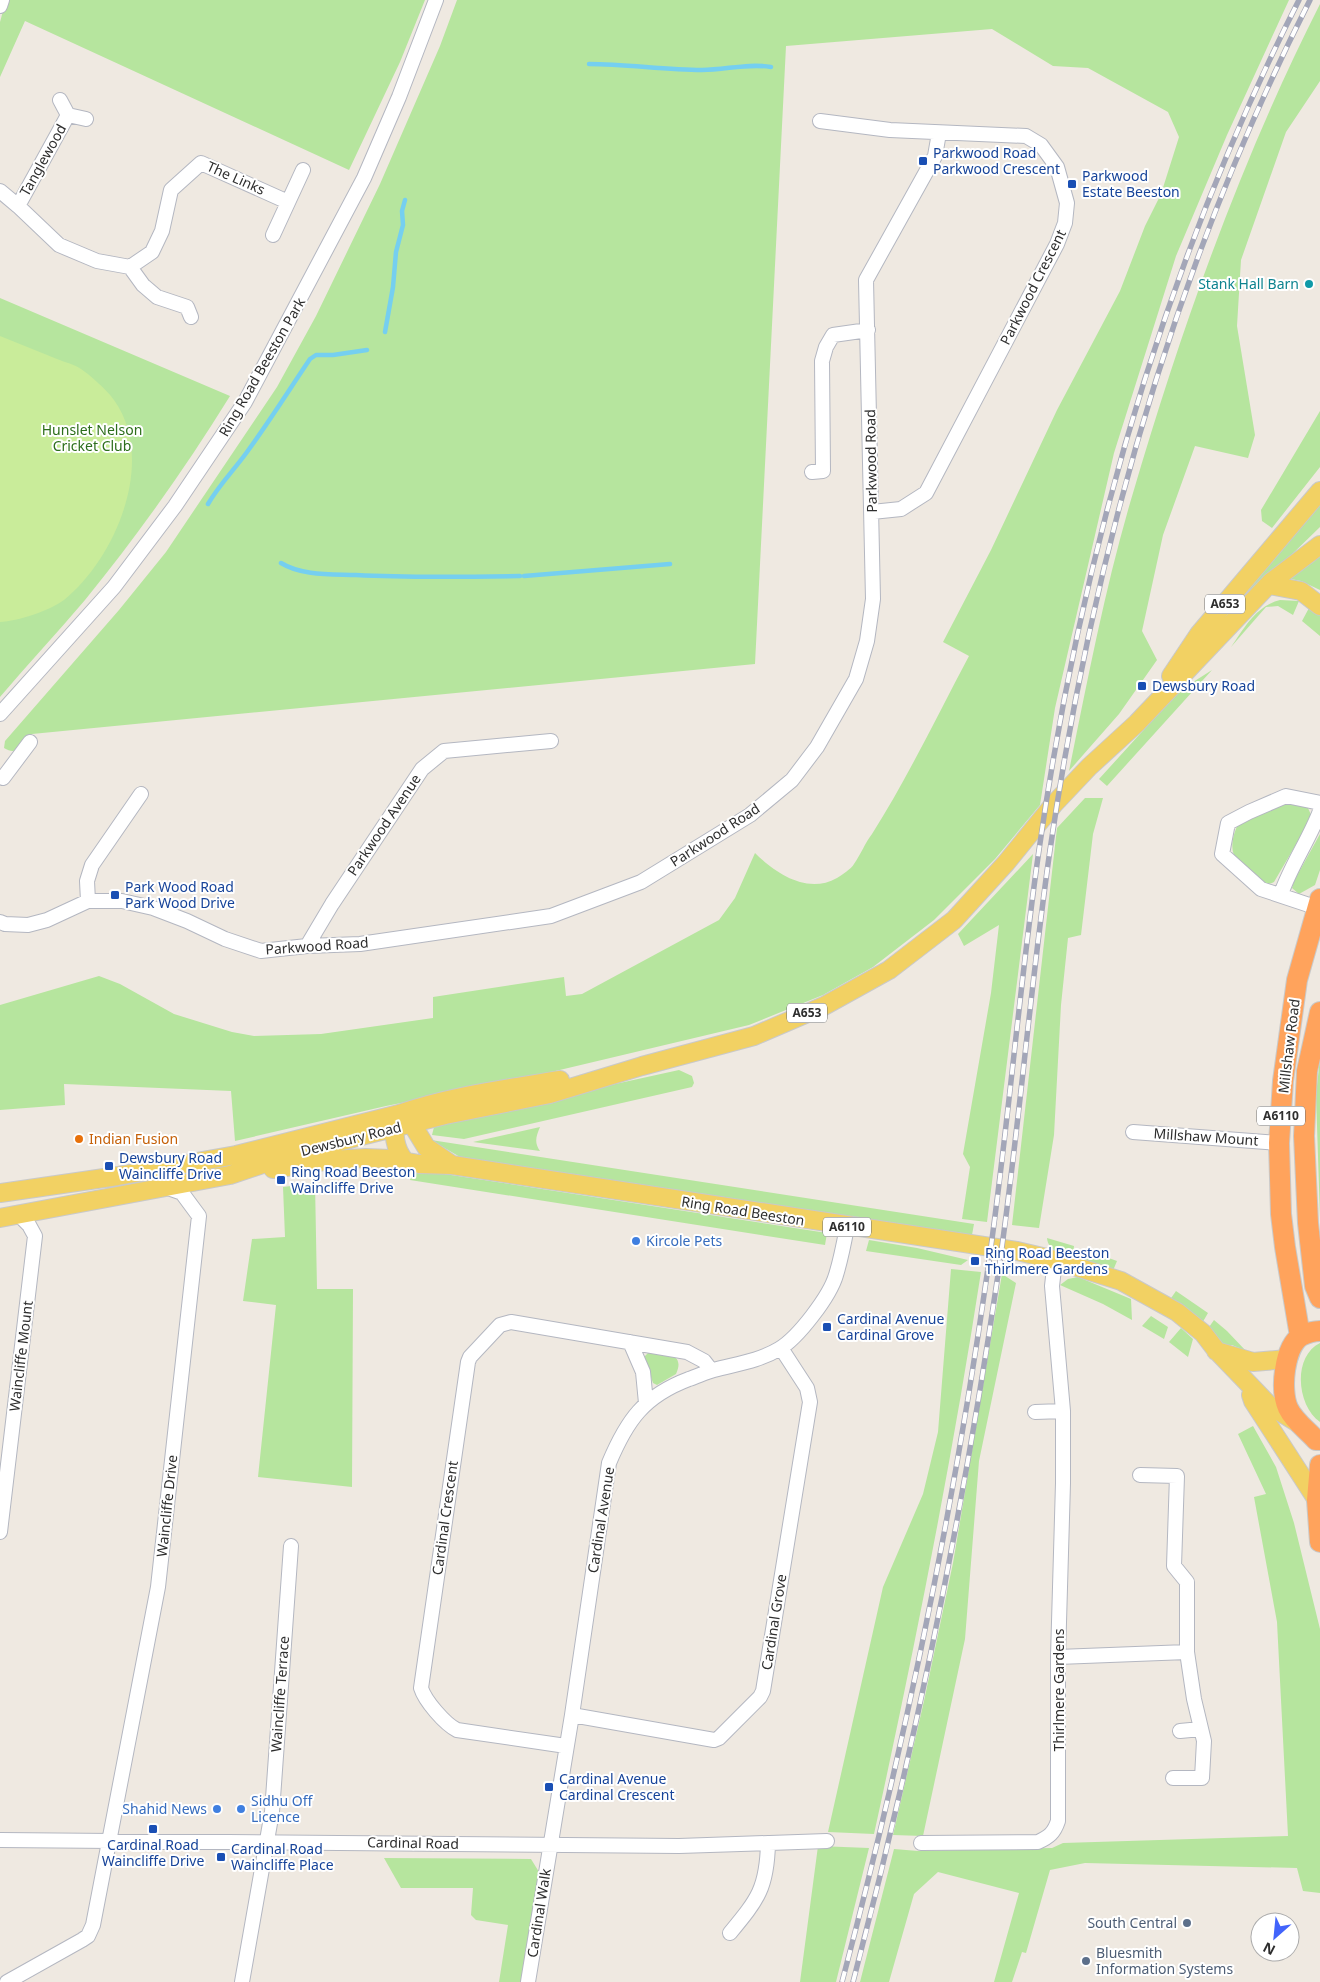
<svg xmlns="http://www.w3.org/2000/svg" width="1320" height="1982" font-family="'Noto Sans',sans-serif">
  <rect width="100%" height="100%" fill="#efe9e1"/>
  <path fill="#b6e59e" d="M0,0H425L400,62L349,170L25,21L0,77V22L3,11Z
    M457,0H1289L1227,135L1176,256L1114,453L1055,708L1040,805L995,859L934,920L873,967L823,995L749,1025L526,1078L386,1106L235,1141L231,1091L64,1084L65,1105L0,1110V1005L99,976L120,984L174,1014L232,1032L254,1036L321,1034L433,1018V997L564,977L566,996L582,994L719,920L735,898L755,853C775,873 807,895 837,878C842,875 851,869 854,864C861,854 865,843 872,834C908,777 937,716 969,656L943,642L991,550L1057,410L1120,291L1145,226L1161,194L1179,137L1168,112L1088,68L1053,66L992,29L786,46L755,664L32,734C24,744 18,757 4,748L5,741L119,610L166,552L277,387L316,316L380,184L440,46Z
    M1320,4V81L1286,132L1241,260L1237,326L1255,435L1248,458L1195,446L1163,535L1142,631L1157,660L1119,714L1069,771C1088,678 1106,583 1133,493C1182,326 1241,160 1320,4Z
    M0,298L230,396C186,467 138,535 85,600C57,633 28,664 0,697Z
    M1320,411V467L1272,528L1262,521L1261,510Z
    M1320,502V527L1234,611L1232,609Z
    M1320,553V590L1301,581L1291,579Z
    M1280,600L1299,601L1293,615L1278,606L1266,607L1231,647C1245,627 1256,606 1280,600Z
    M1309,608L1320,615V636L1302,621Z
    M1212,670L1107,786L1099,779L1179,691Z
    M1085,798H1103L1093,834L1081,935L1068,938L1061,1005L1054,1135L1039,1228L1012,1225L1057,828Z
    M1292,802L1308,808L1312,817L1274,882C1270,884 1266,885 1262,883C1256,879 1236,860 1234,855C1230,845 1234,833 1238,824L1285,803Z
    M1320,834V870L1315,885L1299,894L1292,888L1294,881Z
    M1033,854L987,1222L962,1219L970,1167L963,1154L991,993L999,925L964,946L958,934Z
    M1320,1058V1218L1316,1095Z
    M679,1070L692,1076L694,1083L692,1087L464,1139L432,1135L434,1127L438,1123Z
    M540,1127C536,1137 534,1142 540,1151L473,1142Z
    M431,1140L974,1224L972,1235L460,1157Z
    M412,1169L827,1233L825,1245L410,1180Z
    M315,1183L317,1289H353L352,1487L258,1477L276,1305L243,1301L252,1239L285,1237L283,1187Z
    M1047,1238L1074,1246L1073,1258C1062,1254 1048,1251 1047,1238Z
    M869,1240L917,1248L968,1260L961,1265L866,1251Z
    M1084,1249L1117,1261L1112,1273L1081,1261Z
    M951,1269L981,1272C952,1460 915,1647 874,1834L828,1832L883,1587L923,1494L938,1432Z
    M1002,1274L1016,1283L979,1461L965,1639L923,1836L893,1835L924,1701L953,1563Z
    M1078,1277L1131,1299L1132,1320L1103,1304L1060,1285L1068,1279Z
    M1176,1291L1208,1313L1201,1325L1169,1301Z
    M1151,1316L1168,1327L1164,1339L1142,1326Z
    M1214,1320L1227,1331L1246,1351L1232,1345L1221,1346L1207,1330Z
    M1181,1328L1193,1339L1188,1357L1169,1342Z
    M1320,1343V1422C1297,1406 1292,1357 1320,1343Z
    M649,1352C664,1354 686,1352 676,1374L657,1385L653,1383L645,1359V1356Z
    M1253,1426L1276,1467L1294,1523L1320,1629V1893L1303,1891L1297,1868L1085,1863L1050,1870L1026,1953L1022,1952L1012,1982H994L1019,1893L938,1872L914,1894L889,1982H860L894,1849L918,1851L1052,1848L1063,1843L1288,1836L1277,1622L1254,1497L1266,1494L1238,1434Z
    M818,1846L869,1848L836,1982H800Z
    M384,1858L531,1859L539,1872L521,1982H499L508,1925L476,1920L471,1915L473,1888H401Z"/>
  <path fill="#c9ec9a" d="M0,336C19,344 38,351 57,359C64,362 74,364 81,369C90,375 108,391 114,400C157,460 116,558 64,600C49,611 18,621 0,622Z"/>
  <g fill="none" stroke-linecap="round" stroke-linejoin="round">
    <path stroke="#75cff0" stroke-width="4.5" d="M589,64C627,64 664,70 702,70C726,70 747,63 771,67
      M385,332L393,287L396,252L403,225L402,211L405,200
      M208,504C219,485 234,470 247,452C269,422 289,390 310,359L316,355H333L367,350
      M281,563C302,576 332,574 356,575C411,578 465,577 520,576
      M524,576L670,564"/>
    <defs>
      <path id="minor" d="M0,6L2,0
        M68,115L86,119
        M820,121L890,130L1026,136L1041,145L1057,167L1067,203L1065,223L1057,244L926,493L901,509L872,512
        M0,191L18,206L59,245L97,261L130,267L152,252L162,231L171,190L201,163L288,202
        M18,206L68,115L60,100
        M273,235L303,170
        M130,267L143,285L157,297L187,307L191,317
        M812,472L823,471L822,361L826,347L833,335L868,330
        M0,714L114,587L175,506L245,402L364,178L399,97L436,0
        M3,778L30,742
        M1281,894C1291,865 1309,840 1320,811
        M88,901L87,881L92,865L141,794
        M1318,908L1261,889L1222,854L1228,823L1249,812L1286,796L1320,803
        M0,922L5,924L28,925L47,920L88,901H122L153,908L187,921L225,939L261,951L307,946L360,944L551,916L641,882L750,815L792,780L817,747L856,679L867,641L873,599L866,280L935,156L939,133
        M307,946L332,904L422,769L444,751L551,741
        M1133,1132L1279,1143
        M630,1342L643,1372L646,1403
        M1035,1412L1063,1411
        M1140,1475L1177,1476L1174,1566L1187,1582V1652L1194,1699L1204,1741L1202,1778H1173
        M0,1532L35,1236L29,1225L19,1215
        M1058,1657L1187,1652
        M572,1715L714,1740L719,1738L760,1697L763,1691L810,1402L807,1388L781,1348
        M1180,1731L1201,1729
        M566,1746L457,1730C445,1724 425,1701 421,1688L468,1362L470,1357L500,1325L511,1322L687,1352L704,1361L711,1370
        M0,1840L679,1846L827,1841
        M921,1843L1038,1842C1049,1837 1054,1833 1058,1821V1657L1063,1483V1411L1052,1286L1055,1260
        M730,1933C758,1899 767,1888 768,1843
        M7,1982L82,1940L88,1936L93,1925L158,1587L199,1216L182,1193L165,1187
        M242,1982L272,1812L291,1546
        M528,1982L572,1715L609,1463C627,1420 644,1396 689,1379C698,1376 706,1372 714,1370C736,1364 759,1361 779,1349C798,1338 830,1296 836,1275C841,1259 844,1243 847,1227"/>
      <path id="major" d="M1269,585L1301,591L1320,606
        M1171,676L1199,634L1320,491
        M403,1117L412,1124L426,1147L452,1165
        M397,1118C392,1132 395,1150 405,1161
        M273,1169L331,1160L366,1158L391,1159L419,1164L452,1165L1017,1251L1055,1260L1121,1281L1177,1312L1203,1333L1216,1350L1269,1405L1298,1423
        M0,1193L118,1176L236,1155L399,1114C450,1096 506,1089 560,1080
        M0,1218L230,1175L298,1152L353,1138L445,1115L550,1094L642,1066L754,1036L824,1006L889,970L954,920L1006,863L1054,804L1089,767L1137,723L1271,582L1320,545
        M1216,1351L1253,1362L1288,1359
        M1251,1395L1253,1401L1317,1500"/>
      <path id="highway" d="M1320,1012L1307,1071L1304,1136L1308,1223L1315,1286L1320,1298
        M1320,1331C1314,1331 1307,1333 1301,1336C1284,1347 1280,1390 1288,1408C1294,1421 1307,1430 1316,1440H1320
        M1300,1336L1285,1247L1281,1214L1279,1143L1283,1081L1297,980L1320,899
        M1320,1465L1317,1500L1320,1542"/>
    </defs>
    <use href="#minor" stroke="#b4b7c1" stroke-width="16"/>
    <use href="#major" stroke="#c9c9c9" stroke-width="20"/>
    <use href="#highway" stroke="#c9c9c9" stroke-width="22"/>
    <use href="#minor" stroke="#fff" stroke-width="14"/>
    <use href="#major" stroke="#f2d163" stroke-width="18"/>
    <use href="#highway" stroke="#ffa35c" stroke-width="20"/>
    <defs>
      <path id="rail" d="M842,1982C904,1748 954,1508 988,1268C1008,1129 1019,989 1039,850C1081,556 1164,266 1299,0
        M853,1982C915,1747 964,1508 999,1268C1019,1129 1030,989 1050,850C1093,556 1175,266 1310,0"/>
    </defs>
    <use href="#rail" stroke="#a3a6b8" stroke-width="5.5"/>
    <use href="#rail" stroke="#fff" stroke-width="4" stroke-dasharray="11" stroke-linecap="butt"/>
  </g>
  <g fill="#1a4fb4" stroke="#fff" stroke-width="2">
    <rect x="918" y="156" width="10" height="10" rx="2.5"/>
    <rect x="1067" y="179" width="10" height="10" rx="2.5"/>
    <rect x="1137" y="681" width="10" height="10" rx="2.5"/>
    <rect x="110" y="890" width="10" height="10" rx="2.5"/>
    <rect x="104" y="1161" width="10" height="10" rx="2.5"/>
    <rect x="276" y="1175" width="10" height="10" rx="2.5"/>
    <rect x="970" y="1256" width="10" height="10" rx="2.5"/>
    <rect x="822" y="1322" width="10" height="10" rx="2.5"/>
    <rect x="544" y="1782" width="10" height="10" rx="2.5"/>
    <rect x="148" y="1824" width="10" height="10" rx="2.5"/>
    <rect x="216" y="1852" width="10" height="10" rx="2.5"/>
  </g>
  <circle fill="#0f9aa8" stroke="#fff" stroke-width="2" cx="1309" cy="284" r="5"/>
  <circle fill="#e8710a" stroke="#fff" stroke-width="2" cx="79" cy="1139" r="5"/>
  <g fill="#3f7fe0" stroke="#fff" stroke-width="2">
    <circle cx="636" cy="1241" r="5"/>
    <circle cx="217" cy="1809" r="5"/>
    <circle cx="241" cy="1809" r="5"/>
  </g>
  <g fill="#5c6f8a" stroke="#fff" stroke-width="2">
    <circle cx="1187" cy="1923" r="5"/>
    <circle cx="1086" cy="1961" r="5"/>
  </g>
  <g text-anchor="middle" stroke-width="4" stroke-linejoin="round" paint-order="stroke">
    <g fill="#fff" stroke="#6d6d6d" stroke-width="1">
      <rect x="1205" y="594.5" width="40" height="19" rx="4"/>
      <rect x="787" y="1003.5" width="40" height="19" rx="4"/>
      <rect x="1257" y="1106.5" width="48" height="19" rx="4"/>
      <rect x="823" y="1217.5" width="48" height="19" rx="4"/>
    </g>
    <g font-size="12" font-weight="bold" fill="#2e2e2e">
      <text x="1225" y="608">A653</text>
      <text x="807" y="1017">A653</text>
      <text x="1281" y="1120">A6110</text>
      <text x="847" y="1231">A6110</text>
    </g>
    <g font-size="14" fill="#164399" stroke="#fff" text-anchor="start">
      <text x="933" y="158">Parkwood Road<tspan x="933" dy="16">Parkwood Crescent</tspan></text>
      <text x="1082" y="181">Parkwood<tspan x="1082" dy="16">Estate Beeston</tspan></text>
      <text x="1152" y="691">Dewsbury Road</text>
      <text x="125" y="892">Park Wood Road<tspan x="125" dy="16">Park Wood Drive</tspan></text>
      <text x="119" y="1163">Dewsbury Road<tspan x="119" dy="16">Waincliffe Drive</tspan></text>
      <text x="291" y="1177">Ring Road Beeston<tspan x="291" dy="16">Waincliffe Drive</tspan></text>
      <text x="985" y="1258">Ring Road Beeston<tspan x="985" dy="16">Thirlmere Gardens</tspan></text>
      <text x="837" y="1324">Cardinal Avenue<tspan x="837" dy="16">Cardinal Grove</tspan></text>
      <text x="559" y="1784">Cardinal Avenue<tspan x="559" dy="16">Cardinal Crescent</tspan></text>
      <text x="153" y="1850" text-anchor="middle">Cardinal Road<tspan x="153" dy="16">Waincliffe Drive</tspan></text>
      <text x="231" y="1854">Cardinal Road<tspan x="231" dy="16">Waincliffe Place</tspan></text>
    </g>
    <g font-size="14" fill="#2e2e2e" stroke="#fff">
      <text transform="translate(43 160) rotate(-61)" y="5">Tanglewood</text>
      <text transform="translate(236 178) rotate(24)" y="5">The Links</text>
      <text transform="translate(1033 287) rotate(-63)" y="5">Parkwood Crescent</text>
      <text transform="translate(262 367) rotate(-60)" y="5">Ring Road Beeston Park</text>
      <text transform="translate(871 461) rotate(-91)" y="5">Parkwood Road</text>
      <text transform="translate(384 825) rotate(-56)" y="5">Parkwood Avenue</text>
      <text transform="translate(715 835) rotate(-33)" y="5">Parkwood Road</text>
      <text transform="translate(317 946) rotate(-4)" y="5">Parkwood Road</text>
      <text transform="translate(1289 1046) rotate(-83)" y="5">Millshaw Road</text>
      <text transform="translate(1206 1137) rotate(4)" y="5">Millshaw Mount</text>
      <text transform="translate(351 1139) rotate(-14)" y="5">Dewsbury Road</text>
      <text transform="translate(743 1211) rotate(9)" y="5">Ring Road Beeston</text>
      <text transform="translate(21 1356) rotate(-83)" y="5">Waincliffe Mount</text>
      <text transform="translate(167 1506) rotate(-84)" y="5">Waincliffe Drive</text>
      <text transform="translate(445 1518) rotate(-82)" y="5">Cardinal Crescent</text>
      <text transform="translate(601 1520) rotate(-81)" y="5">Cardinal Avenue</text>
      <text transform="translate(774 1622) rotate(-81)" y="5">Cardinal Grove</text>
      <text transform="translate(1059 1690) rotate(-90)" y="5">Thirlmere Gardens</text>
      <text transform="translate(280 1694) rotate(-86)" y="5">Waincliffe Terrace</text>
      <text transform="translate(413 1843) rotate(1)" y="5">Cardinal Road</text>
      <text transform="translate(539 1913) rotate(-81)" y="5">Cardinal Walk</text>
    </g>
    <g font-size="14" fill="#0d838f" stroke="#fff" text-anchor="end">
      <text x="1299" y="289">Stank Hall Barn</text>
    </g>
    <g font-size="14" fill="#2c6e1b" stroke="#fff">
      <text x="92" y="435">Hunslet Nelson<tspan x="92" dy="16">Cricket Club</tspan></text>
    </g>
    <g font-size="14" fill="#c56008" stroke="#fff" text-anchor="start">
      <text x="89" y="1144">Indian Fusion</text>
    </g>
    <g font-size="14" fill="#366cbe" stroke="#fff" text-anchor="start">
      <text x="646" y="1246">Kircole Pets</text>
      <text x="251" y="1806">Sidhu Off<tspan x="251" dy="16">Licence</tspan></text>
      <text x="207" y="1814" text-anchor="end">Shahid News</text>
    </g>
    <g font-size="14" fill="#4e5e75" stroke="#fff" text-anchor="end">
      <text x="1177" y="1928">South Central</text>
      <text x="1096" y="1958" text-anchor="start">Bluesmith<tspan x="1096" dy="16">Information Systems</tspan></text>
    </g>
  </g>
  <g transform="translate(1275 1937) rotate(207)"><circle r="24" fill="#ffffff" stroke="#ababab"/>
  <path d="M0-4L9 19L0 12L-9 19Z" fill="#4264fb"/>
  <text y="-8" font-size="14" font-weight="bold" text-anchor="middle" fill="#2e2e2e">N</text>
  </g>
</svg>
